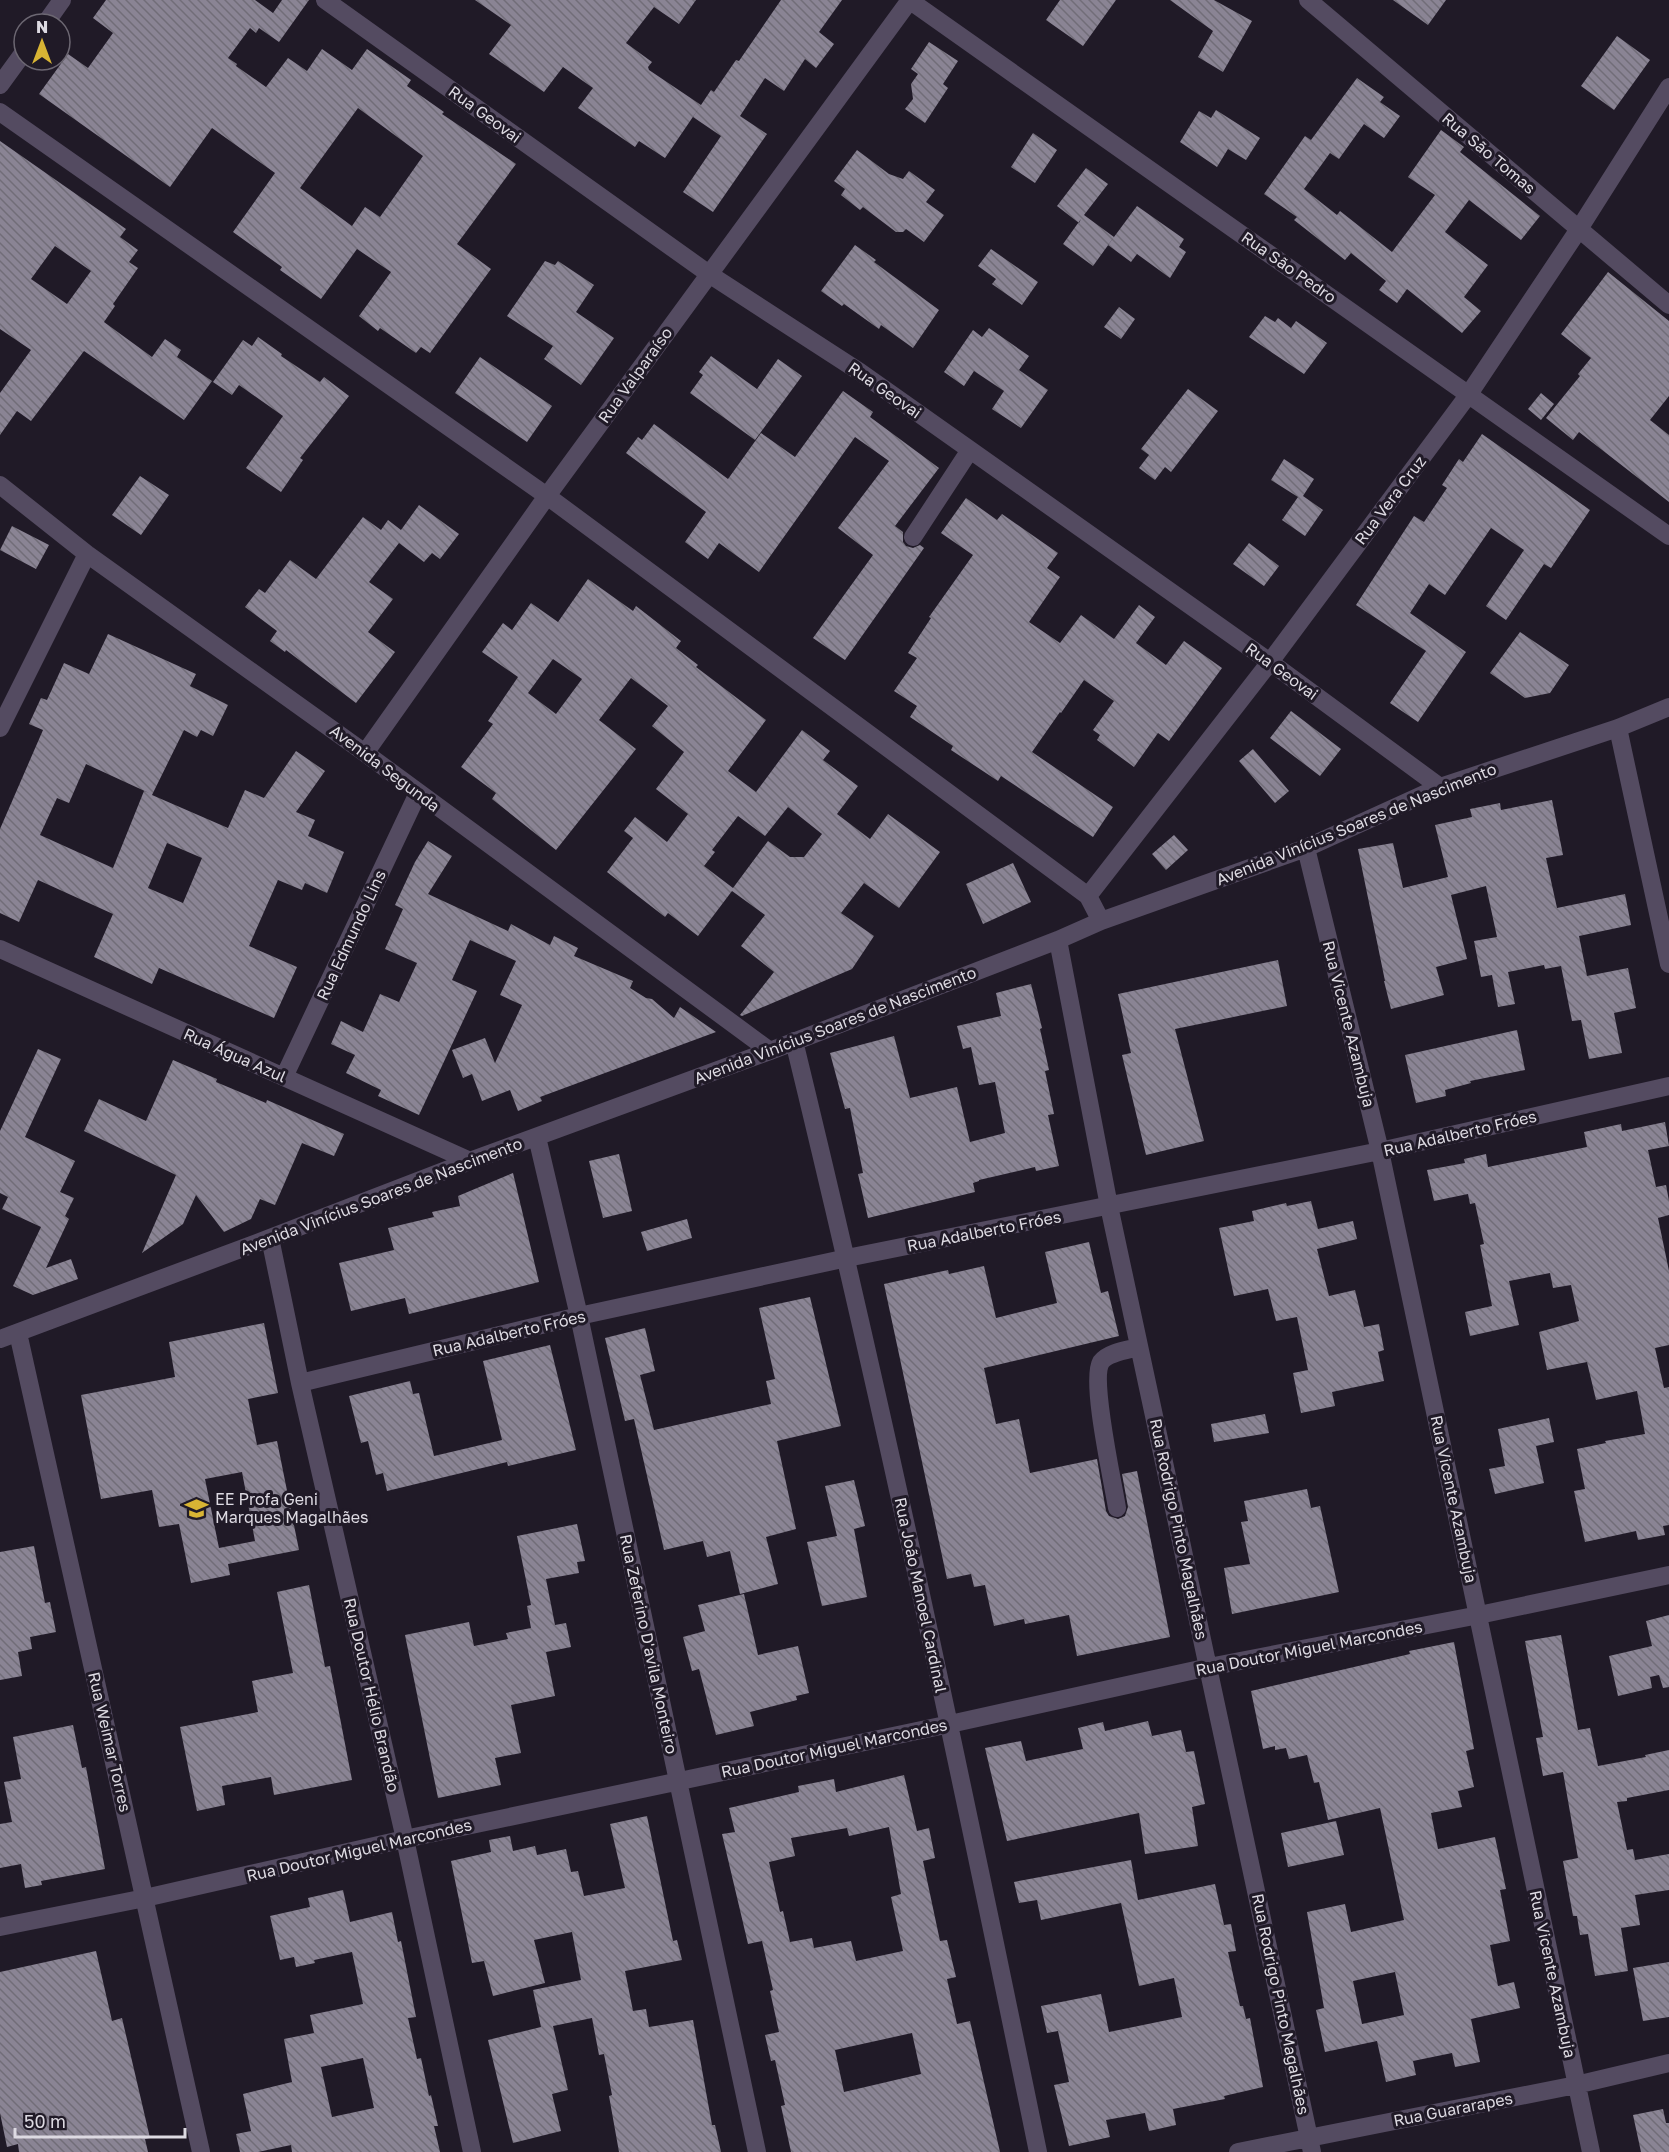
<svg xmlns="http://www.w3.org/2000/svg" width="1669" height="2152" font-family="'Golos Text',sans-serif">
  <defs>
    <pattern id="building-back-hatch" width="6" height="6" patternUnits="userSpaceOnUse" patternTransform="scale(1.5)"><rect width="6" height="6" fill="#8a8494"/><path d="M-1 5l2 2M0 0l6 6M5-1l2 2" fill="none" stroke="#716d78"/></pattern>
  </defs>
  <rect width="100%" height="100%" fill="#201a27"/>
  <path fill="url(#building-back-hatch)" fill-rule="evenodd" d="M106,0H255L273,13L282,0H309L279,42L259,28L256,33L250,28L228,58L237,64L236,66L266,87L288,58L307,71L322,49L352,70L367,49L411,80L407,86L444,112L442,114L516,164L457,244L491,269L430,353L421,347L416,353L380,328L378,331L359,316L391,272L357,249L321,299L280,270L282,267L233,232L275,173L212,128L170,187L39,94L68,54L88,68L113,33L93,18ZM358,108L423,156L380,217L365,207L352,226L300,188Z
    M475,0H696L679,24L654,7L626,43L652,62L648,67L649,70L701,105L665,158L639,141L635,147L578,108L593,88L563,67L544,92L489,54L511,25Z
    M781,0H842L819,32L834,44L816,68L805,59L784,91L765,78L740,116L767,134L713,212L683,192L721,136L693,117L711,90L714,92L736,60L739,61Z
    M1060,0H1116L1083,46L1046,20Z
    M1170,0H1214L1252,21L1223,72L1198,57L1213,31Z
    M1393,0H1446L1428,25Z
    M1617,36L1650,60L1614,110L1581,86Z
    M929,42L958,61L943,84L948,88L925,123L905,109L913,99L911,84L918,74L911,69Z
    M1357,78L1384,97L1380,102L1400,116L1384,138L1364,124L1339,159L1330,153L1304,189L1337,215L1340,211L1392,252L1435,195L1408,177L1441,130L1464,147L1460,152L1540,216L1521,240L1469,200L1445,232L1488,265L1464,297L1481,311L1462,333L1407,289L1397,303L1379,290L1386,281L1351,253L1345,260L1294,220L1297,217L1264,194L1305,136L1311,140Z
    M1216,110L1260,138L1246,160L1228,149L1217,167L1180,142L1199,111L1211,118Z
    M1033,133L1057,150L1035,183L1011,167Z
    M0,141L126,229L120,237L138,250L129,262L138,268L113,304L115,306L104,322L152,357L165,339L181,350L177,357L212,381L184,420L84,351L31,421L17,411L0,435V393L31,350L0,329ZM55,246L91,271L67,304L31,279Z
    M857,150L889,174L903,179L909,171L935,190L926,202L944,215L924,242L906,229L903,232H896L863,207L860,210L841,195L845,189L834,181Z
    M1086,168L1108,184L1084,215L1114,237L1093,266L1063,244L1081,219L1079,223L1057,206Z
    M1137,206L1184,239L1179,247L1186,252L1170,278L1137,254L1131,262L1108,245Z
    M855,245L876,260L874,262L939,310L913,348L881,325L879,329L844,304L842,306L821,291Z
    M991,249L1038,282L1022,305L992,284L996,279L978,266Z
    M545,261L555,265L558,261L594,285L576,312L614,338L581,385L544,359L553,346L507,316Z
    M1608,272L1669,321V396L1650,420L1669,435V502L1579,432L1573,440L1546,418L1580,376L1578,374L1591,358L1561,334Z
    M1119,307L1135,319L1121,339L1104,327Z
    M1265,316L1275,322L1278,318L1291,328L1296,321L1327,343L1304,374L1249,337Z
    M989,328L1029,356L1019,370L1048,390L1021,428L992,409L1004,391L974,371L964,386L944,372L973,330L982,337Z
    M258,337L282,354L281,356L320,382L324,377L349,396L300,458L303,460L281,492L246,468L283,416L239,385L232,395L213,382L243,340L252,346Z
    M711,356L757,389L778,359L802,376L755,440L690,393L703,375L699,372Z
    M480,357L552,406L527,442L455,393Z
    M1188,389L1218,411L1171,472L1165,467L1155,480L1139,468L1149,455L1141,449Z
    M843,391L873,412L870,417L939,468L895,526L903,532V542L906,546L913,548L920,545L924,548L845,660L813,638L873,555L838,528L889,461L855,437L759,572L719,543L708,559L685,542L706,512L626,453L638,437L642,440L654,424L728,479L761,433L795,457Z
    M1541,393L1554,404L1541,420L1528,409Z
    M1482,434L1590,510L1551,568L1544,564L1506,620L1486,606L1524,550L1491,528L1445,595L1429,584L1410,613L1466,652L1418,722L1390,703L1426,651L1356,605L1414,516L1424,522L1447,488L1442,485L1459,459L1463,462Z
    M1284,459L1314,479L1303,496L1323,510L1305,536L1282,520L1298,497L1271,480Z
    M140,476L169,495L141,535L112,515Z
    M966,498L997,520L1002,514L1058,553L1047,568L1060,577L1029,622L1060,643L1081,615L1114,639L1139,605L1155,617L1136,643L1166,665L1184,641L1222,668L1169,741L1158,733L1134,767L1097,740L1100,735L1093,730L1114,701L1084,680L1061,713L1060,712L1032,752L1113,807L1093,837L1001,776L998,781L951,750L953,746L910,717L917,706L894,691L917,658L908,653L931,618L929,617L973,555L941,533Z
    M419,505L459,534L440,559L432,553L424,562L399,543L369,582L393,599L368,632L395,652L356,703L286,650L285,652L270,641L277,631L245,607L259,589L265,593L290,560L316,579L363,517L381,530L388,520L401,530Z
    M12,526L49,545L36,569L0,550Z
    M1249,543L1279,566L1264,586L1233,564Z
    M588,579L633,611L636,606L681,641L676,648L698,665L696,667L766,720L728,771L756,792L802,730L830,751L823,760L858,786L837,814L870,839L888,814L940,852L899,908L864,883L841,913L874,936L852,969L742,1016L740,1015L774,972L741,946L765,915L732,891L698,936L668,913L665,917L607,872L633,838L624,831L635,817L667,842L688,814L656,789L684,752L652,726L668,706L631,678L599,720L636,749L556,850L492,799L496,793L461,767L493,724L488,721L518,677L482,652L503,623L512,630L531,603L558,622ZM553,659L582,679L556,714L528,693ZM788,807L822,834L804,857H790L768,841L733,888L704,866L715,852L712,850L738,816L765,836Z
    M1520,632L1569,665L1550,693L1525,698L1490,673Z
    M108,634L196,674L190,686L228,705L213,736L201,730L197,737L184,730L152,795L228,828L245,790L264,798L296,751L325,771L296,812L315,820L308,836L344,852L327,893L305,883L302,890L278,880L249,946L297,967L274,1018L159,968L152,984L94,957L113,914L38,880L19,922L0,913V829L43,730L29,724L41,698L47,700L64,663L89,674ZM86,764L149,793L144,791L113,868L40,835L57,798L69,803ZM167,843L202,858L183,903L148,888Z
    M1291,711L1341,749L1320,776L1270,738Z
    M1253,749L1289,791L1275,803L1239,761Z
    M1552,800L1563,855L1546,858L1557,908L1625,894L1631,925L1579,936L1587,976L1628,968L1636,1008L1614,1013L1622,1053L1589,1059L1581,1020L1572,1021L1561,966L1545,969L1544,965L1508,972L1515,1004L1498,1007L1492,975L1481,977L1474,941L1497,937L1486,886L1451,895L1467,959L1436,967L1444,995L1391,1009L1384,981H1385L1358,849L1393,843L1403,888L1448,877L1435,825L1472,817L1470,809L1500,803L1501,810Z
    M1174,835L1188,850L1166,870L1152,854Z
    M428,841L452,856L428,894L508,931L511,924L550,945L554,936L578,948L574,956L633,981L630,988L646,998L652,999L674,1018L680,1007L716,1032L540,1097L542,1101L518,1111L510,1090L482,1101L472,1074L463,1078L452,1050L485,1038L495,1063L522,1005L500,995L516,961L470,940L452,980L477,991L419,1115L378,1096L381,1090L346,1073L355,1055L331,1044L341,1021L363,1032L380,994L399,1002L417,963L385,949L403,909L395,905L415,862Z
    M1013,863L1031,902L983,924L966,884Z
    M1278,960L1287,1006L1175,1029L1204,1141L1146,1155L1122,1055L1131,1053L1118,994Z
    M1031,984L1042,1028L1040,1029L1049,1070L1045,1071L1054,1114L1048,1115L1059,1166L1036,1171L1035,1167L979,1180V1181L973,1183L975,1192L868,1218L858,1174L863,1173L850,1108L845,1109L830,1053L894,1036L910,1098L957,1087L970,1142L1005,1133L995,1082L979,1085L971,1047L963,1049L957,1026L1001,1016L996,993Z
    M1517,1030L1525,1070L1470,1081L1471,1083L1445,1090L1446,1096L1416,1103L1405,1055Z
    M38,1049L61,1059L25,1137L75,1161L60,1192L74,1198L65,1216L69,1219L46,1268L71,1259L78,1279L33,1295L13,1286L41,1227L2,1209L8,1197L0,1193V1131Z
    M173,1060L217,1079L216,1082L266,1103L267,1100L344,1134L334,1156L302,1143L275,1205L260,1199L251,1219L224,1232L196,1195L183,1224L142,1253L176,1175L84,1131L99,1099L146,1121Z
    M1665,1122L1669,1146L1648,1150L1656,1187L1666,1185L1669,1201V1215L1658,1218L1669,1271V1345L1655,1348L1664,1388L1669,1387V1525L1663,1526L1665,1535L1638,1540L1636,1531L1585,1542L1574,1491L1585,1489L1577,1449L1606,1443L1605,1441L1645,1434L1637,1391L1596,1400L1587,1362L1547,1370L1539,1332L1579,1321L1571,1285L1553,1288L1550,1273L1509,1281L1519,1325L1470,1336L1465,1312L1492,1306L1480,1245L1484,1244L1475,1203L1470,1204L1468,1194L1434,1201L1427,1170L1465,1163L1464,1159L1486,1154L1488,1167L1587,1147L1584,1132L1621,1124L1622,1131Z
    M619,1154L632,1211L603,1218L589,1161Z
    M513,1173L539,1282L409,1314L405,1298L351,1311L339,1263L394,1250L388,1228L434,1217L432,1212L460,1206L458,1196Z
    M1311,1201L1318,1229L1353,1221L1357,1239L1317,1249L1329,1296L1355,1290L1364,1327L1379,1324L1384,1350L1378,1352L1384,1381L1332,1392L1335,1406L1301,1413L1293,1373L1308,1370L1297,1317L1276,1321L1268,1289L1234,1296L1219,1228L1254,1221L1252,1211L1286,1203L1287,1206Z
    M687,1219L692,1238L647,1251L641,1232Z
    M1089,1242L1101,1293L1108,1291L1119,1336L984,1368L996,1424L1019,1419L1030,1473L1097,1459L1106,1511L1109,1516L1118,1519L1125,1516L1128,1507L1122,1474L1137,1471L1170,1637L1077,1656L1069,1615L1025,1624L1024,1619L994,1626L985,1585L974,1587L971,1574L947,1579L884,1284L948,1270L949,1274L984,1266L996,1318L1057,1303L1045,1252Z
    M810,1297L841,1426L777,1441L796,1529L766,1537L778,1584L740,1594L730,1551L707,1557L703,1541L664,1550L634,1419L625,1421L605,1338L645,1328L655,1371L640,1375L654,1430L771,1404L766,1381L775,1379L759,1308Z
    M264,1323L278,1393L248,1399L257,1445L277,1441L299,1550L228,1564L230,1575L191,1583L179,1524L159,1527L152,1490L101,1499L81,1395L175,1377L169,1342ZM242,1472L255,1541L219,1548L205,1479Z
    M550,1345L576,1450L508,1466L507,1462L387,1491L383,1473L376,1475L368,1441L361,1443L349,1396L410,1381L413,1394L419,1393L434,1456L502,1440L483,1361Z
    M1265,1414L1269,1433L1214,1442L1211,1424Z
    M1549,1418L1554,1442L1536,1446L1544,1483L1495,1494L1489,1469L1505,1466L1498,1429Z
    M854,1480L865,1526L854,1529L867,1597L822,1606L807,1542L837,1536L825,1486Z
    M1307,1489L1311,1508L1320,1506L1339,1592L1232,1614L1224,1568L1250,1564L1241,1522L1248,1521L1244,1501Z
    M577,1524L585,1561L577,1562L579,1573L546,1579L555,1625L566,1623L571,1647L546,1652L555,1696L511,1705L521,1753L495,1758L501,1785L438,1798L405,1635L469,1622L474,1646L508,1639L506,1633L531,1628L527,1606L531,1605L517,1536Z
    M34,1546L45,1603L50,1602L56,1632L30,1637L32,1649L18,1652L22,1676L0,1680V1552Z
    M309,1585L325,1667L330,1666L352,1780L274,1795L271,1777L222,1786L225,1805L197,1811L180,1727L258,1712L252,1681L293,1673L277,1592Z
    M744,1594L758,1655L798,1646L809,1693L796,1696L797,1700L750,1712L754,1726L716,1735L699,1669L692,1671L683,1637L705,1631L698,1605Z
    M1669,1615V1687L1663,1688L1659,1675L1650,1677L1652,1688L1618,1696L1609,1656L1652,1646L1646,1621Z
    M1561,1635L1578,1730L1590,1728L1598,1766L1646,1757L1645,1755L1669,1750V1790L1627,1798V1801L1617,1802L1627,1850L1633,1849L1635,1860L1669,1854V1890L1635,1895L1640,1925L1621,1928L1628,1971L1595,1976L1588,1934L1580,1935L1577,1916H1573L1563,1861L1578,1858L1563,1772L1543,1776L1536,1738L1543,1737L1525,1641Z
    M1454,1642L1474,1749L1466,1751L1474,1787L1458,1791L1462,1807L1431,1813L1438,1849L1495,1837L1506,1889L1500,1890L1510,1941L1490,1945L1498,1986L1514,1982L1520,2008L1471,2019L1480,2062L1455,2067L1452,2053L1413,2061L1416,2075L1386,2082L1377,2041L1325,2052L1316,2010L1324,2008L1307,1912L1345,1904L1351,1932L1404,1920L1380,1808L1328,1820L1319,1782L1314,1783L1307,1755L1289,1759L1286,1748L1275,1750V1746L1263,1749L1251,1691L1410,1654L1409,1651ZM1395,1972L1404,2015L1362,2024L1353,1981Z
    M1148,1721L1152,1736L1181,1730L1186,1752L1194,1751L1205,1804L1192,1807L1198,1846L1145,1854L1139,1813L1007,1841L985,1748L1021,1741L1026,1761L1083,1749L1078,1728L1103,1722L1105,1731Z
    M73,1725L82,1768L86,1767L105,1869L41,1881L42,1885L25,1888L21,1864L0,1868V1824L12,1822L4,1782L21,1779L13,1737Z
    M904,1775L917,1831L929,1828L935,1858L923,1861L940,1941L947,1940L956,1977L947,1979L957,2024L970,2021L1000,2152H791L781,2106L785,2105L775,2060L771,2061L765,2035L779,2032L770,1991L773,1990L762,1941L748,1944L722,1834L735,1832L729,1808L799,1792L798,1786L834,1779L836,1792ZM889,1827L901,1894L891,1897L903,1951L856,1961L851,1941L814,1948L812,1938L790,1942L783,1911L780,1912L769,1862L795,1856L791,1838L847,1828L849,1836ZM912,2033L921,2074L844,2092L835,2050Z
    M647,1816L673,1941L677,1940L682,1960L625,1971L633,2011L646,2009L649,2027L693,2020L712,2125H715L721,2152H619L609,2096L612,2095L604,2054L599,2055L592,2018L553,2026L568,2090L552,2094L561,2131L513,2143L488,2040L541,2027L533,1990L581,1980L572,1932L534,1940L545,1983L493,1996L484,1961L472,1963L451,1861L491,1852L489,1840L510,1836L513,1851L535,1846L537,1855L566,1849L571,1872L578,1871L584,1896L625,1888L610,1824Z
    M1336,1821L1344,1855L1288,1867L1281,1833Z
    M1131,1860L1138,1900L1215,1884L1224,1925L1231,1924L1236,1951L1228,1952L1240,2006H1243L1246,2019L1250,2018L1263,2087L1224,2096L1225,2099L1173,2109L1176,2125L1149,2131L1145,2113L1106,2120L1110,2137L1069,2146L1054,2085L1069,2082L1058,2031L1047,2033L1041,2006L1101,1994L1109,2032L1182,2017L1174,1978L1139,1986L1121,1903L1041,1920L1037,1900L1019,1903L1014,1882Z
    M343,1890L350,1922L392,1912L398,1942L401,1941L416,2017L408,2018L417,2059L421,2058L429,2096L431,2095L438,2126H434L440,2152H292L291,2145L258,2152H240L236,2134L251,2131L243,2094L292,2082L284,2039L314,2033L310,2015L363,2004L352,1952L314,1960L315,1963L296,1967L294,1957L280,1960L270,1916L310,1907L308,1898ZM363,2058L374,2108L332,2117L321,2067Z
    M96,1951L112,2021L122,2018L150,2138L145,2139L148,2152H19L18,2144L7,2147L0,2113V1972Z
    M1669,1962V2017L1643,2021L1633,1968Z
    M1663,2109L1666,2123H1669V2152H1641L1633,2115Z"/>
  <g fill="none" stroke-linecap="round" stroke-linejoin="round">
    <path stroke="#544b61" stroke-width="18" d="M325,0L709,274L860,372L1270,662L1440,787
      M909,0L1669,536
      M1308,0L1669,305
      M45,24L62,0
      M0,85L24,52
      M0,112L547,496L1088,896L1101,921
      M0,485L87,554L365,753L770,1051
      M913,537L970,450
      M0,728L87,554
      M1618,728L1669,964
      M365,753L547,496L910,0
      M1306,848L1380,1151L1591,2152
      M1088,896L1270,662L1469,394L1579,229L1669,87
      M1058,940L1109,1206L1312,2152
      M0,949L470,1161
      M794,1041C884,1410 962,1781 1038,2152
      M284,1077L418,793
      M537,1137L579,1316L757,2152
      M270,1238L300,1383L405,1839L472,2152
      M18,1333L201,2152
      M0,1339L270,1238L470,1161L770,1051L1058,940L1101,921L1306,848L1440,787L1618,728L1669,707
      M300,1383L579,1316L847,1258L1380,1151L1669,1086
      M1117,1508C1113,1482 1090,1380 1101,1362C1108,1352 1128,1350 1139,1347
      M0,1927L145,1898L405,1839L950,1724L1209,1667L1479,1615L1669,1575
      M1238,2152L1576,2085L1669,2063"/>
  </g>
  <defs>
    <symbol id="school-bare" viewBox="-9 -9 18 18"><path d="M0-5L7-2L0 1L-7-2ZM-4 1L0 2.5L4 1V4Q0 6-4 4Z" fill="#d8b434" stroke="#201a27" stroke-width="2.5" paint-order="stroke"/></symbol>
  </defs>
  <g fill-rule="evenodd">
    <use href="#school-bare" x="180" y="1492" width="33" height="33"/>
  </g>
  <g text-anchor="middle" stroke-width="6" stroke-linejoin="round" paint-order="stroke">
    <g font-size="16" fill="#dddae2" stroke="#201a27">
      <text transform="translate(485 114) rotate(36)" y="6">Rua Geovai</text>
      <text transform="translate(1489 153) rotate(40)" y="6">Rua São Tomas</text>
      <text transform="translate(1289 267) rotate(35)" y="6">Rua São Pedro</text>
      <text transform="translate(635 375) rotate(-54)" y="6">Rua Valparaíso</text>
      <text transform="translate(885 390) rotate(35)" y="6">Rua Geovai</text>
      <text transform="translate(1390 500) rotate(-53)" y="6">Rua Vera Cruz</text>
      <text transform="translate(1282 671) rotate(36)" y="6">Rua Geovai</text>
      <text transform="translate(385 768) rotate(37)" y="6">Avenida Segunda</text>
      <text transform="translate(1356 824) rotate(-22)" y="6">Avenida Vinícius Soares de Nascimento</text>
      <text transform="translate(351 935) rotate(-65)" y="6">Rua Edmundo Lins</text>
      <text transform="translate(1349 1024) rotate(76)" y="6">Rua Vicente Azambuja</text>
      <text transform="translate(835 1025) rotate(-21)" y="6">Avenida Vinícius Soares de Nascimento</text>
      <text transform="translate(235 1055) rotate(24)" y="6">Rua Água Azul</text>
      <text transform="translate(1460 1133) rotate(-13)" y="6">Rua Adalberto Fróes</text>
      <text transform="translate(381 1196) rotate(-21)" y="6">Avenida Vinícius Soares de Nascimento</text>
      <text transform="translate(984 1231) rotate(-11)" y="6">Rua Adalberto Fróes</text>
      <text transform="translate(509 1333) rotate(-13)" y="6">Rua Adalberto Fróes</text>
      <text transform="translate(1454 1499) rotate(78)" y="6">Rua Vicente Azambuja</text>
      <text transform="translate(1179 1529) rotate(78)" y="6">Rua Rodrigo Pinto Magalhães</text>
      <text transform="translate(921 1595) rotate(78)" y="6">Rua João Manoel Cardinal</text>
      <text transform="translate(649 1644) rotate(78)" y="6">Rua Zeferino D'avila Monteiro</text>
      <text transform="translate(1309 1648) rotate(-11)" y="6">Rua Doutor Miguel Marcondes</text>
      <text transform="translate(372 1695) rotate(77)" y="6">Rua Doutor Hélio Brandão</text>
      <text transform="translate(110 1742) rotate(77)" y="6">Rua Weimar Torres</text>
      <text transform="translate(834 1748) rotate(-12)" y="6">Rua Doutor Miguel Marcondes</text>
      <text transform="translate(359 1850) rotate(-13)" y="6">Rua Doutor Miguel Marcondes</text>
      <text transform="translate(1553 1974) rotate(78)" y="6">Rua Vicente Azambuja</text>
      <text transform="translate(1281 2004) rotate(78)" y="6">Rua Rodrigo Pinto Magalhães</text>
      <text transform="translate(1453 2109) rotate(-11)" y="6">Rua Guararapes</text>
    </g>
    <g font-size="16" fill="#dddae2" stroke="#201a27" text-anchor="start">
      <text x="215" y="1505">EE Profª Geni<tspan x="215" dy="18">Marques Magalhães</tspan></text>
    </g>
  </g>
  <g transform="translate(42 42)"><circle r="28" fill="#201a27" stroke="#6c6772" stroke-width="1.5"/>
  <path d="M0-4.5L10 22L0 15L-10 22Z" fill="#d8b434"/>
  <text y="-9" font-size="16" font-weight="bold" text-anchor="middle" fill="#dddae2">N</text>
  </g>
  <path d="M15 2128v9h170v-9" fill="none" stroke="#dddae2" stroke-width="3"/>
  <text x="24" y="2128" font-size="18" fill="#dddae2" stroke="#201a27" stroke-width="4.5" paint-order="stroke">50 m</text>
</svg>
